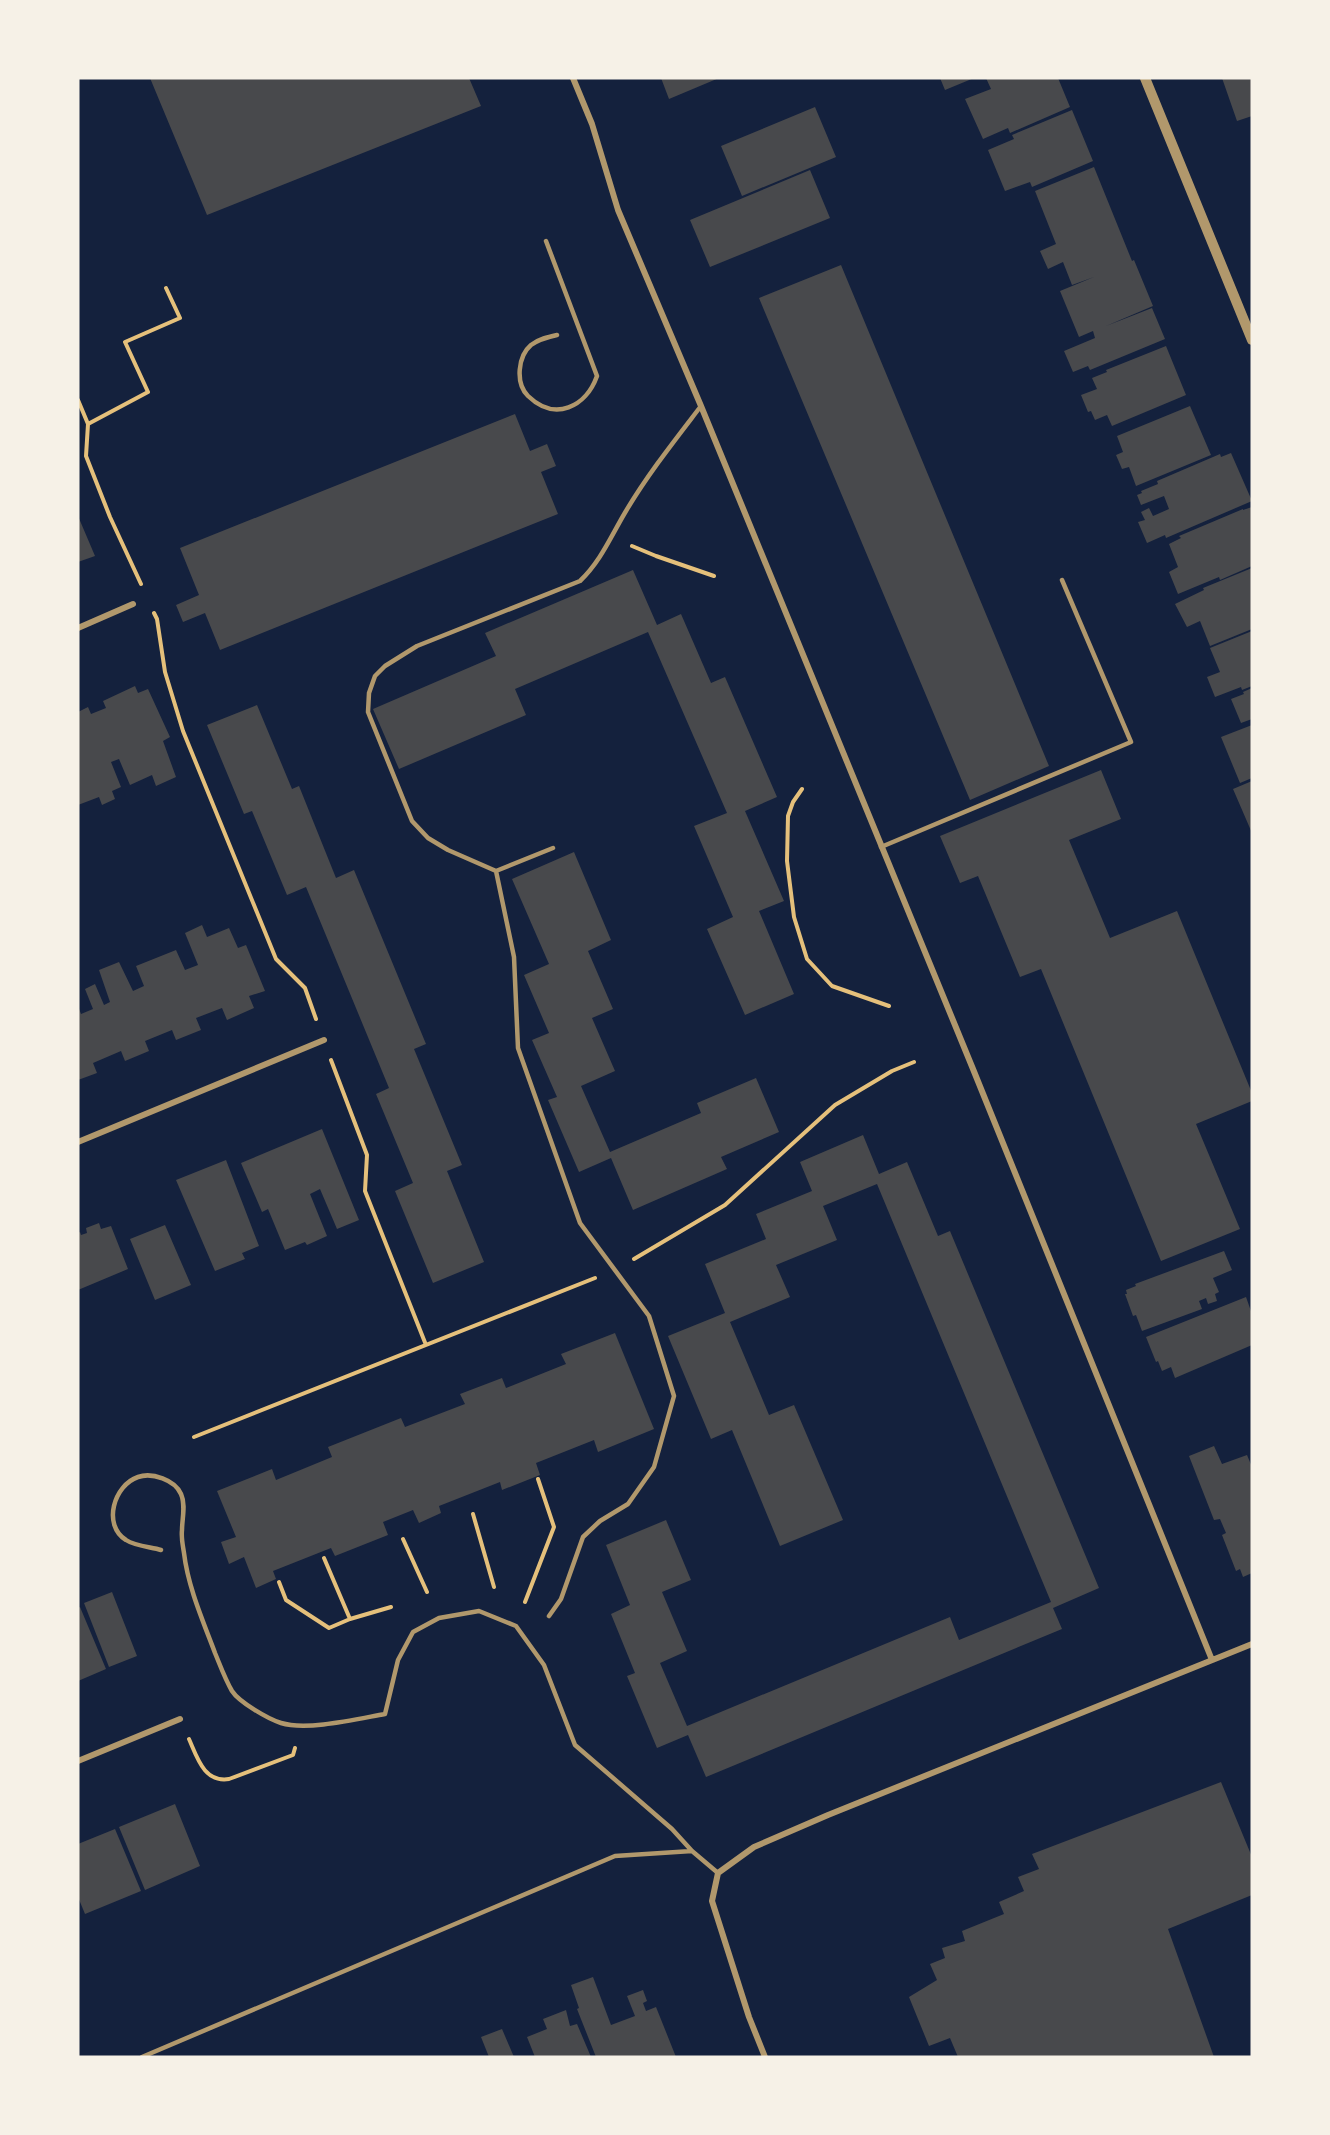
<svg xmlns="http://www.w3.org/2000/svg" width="1330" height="2135" font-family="Helvetica,sans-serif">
  <rect width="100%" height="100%" fill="#14213d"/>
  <path fill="#48494c" d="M150,78H469L481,106L207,215Z
    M661,78H719L669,99Z
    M940,78H974L945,90Z
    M986,78H1058L1070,107L1010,133L1008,128L983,139L965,99L991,89Z
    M1222,78H1252V116L1237,121Z
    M815,107L836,157L742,196L721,146Z
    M1072,110L1093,161L1032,187L1030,182L1005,191L988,150L1014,139L1012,135Z
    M1094,167L1132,261L1134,260L1153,306L1106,326L1152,308L1165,339L1090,370L1088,366L1073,372L1064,351L1095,338L1093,331L1079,337L1060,291L1094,277L1072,285L1063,262L1048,269L1040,251L1056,244L1035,191Z
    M810,170L830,218L710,267L690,220Z
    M841,265L1049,766L970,800L759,298Z
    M1166,346L1186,395L1112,426L1107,415L1095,420L1091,411L1088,412L1081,395L1097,389L1092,378L1107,372L1106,370Z
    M1190,406L1211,455L1136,486L1129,467L1122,469L1116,455L1123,452L1117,436Z
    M515,414L530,451L547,444L556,466L541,472L558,514L220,650L205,613L183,622L176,605L199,595L180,548Z
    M1231,453L1252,501L1166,538L1165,535L1147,543L1138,522L1145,520L1141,512L1149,508L1153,516L1169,509L1164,496L1141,505L1137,495L1142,493L1141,491L1158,484L1157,481L1220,454L1221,457Z
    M1252,507V566L1220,580L1219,577L1178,594L1169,572L1178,567L1169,544L1181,538L1179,536L1243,509V510Z
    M78,516L95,556L78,562Z
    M1252,568V629L1210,646L1200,621L1187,627L1175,604L1204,590L1203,588Z
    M633,570L657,625L681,614L711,683L725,677L777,797L745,811L784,901L759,911L794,994L745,1015L707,929L733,917L694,826L727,813L648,632L515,689L526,715L399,769L373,709L496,656L485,633Z
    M1252,631V686L1242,690L1241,687L1215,697L1207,677L1220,672L1210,648Z
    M135,686L138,693L148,689L170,737L163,741L176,777L156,786L152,775L130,785L119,759L111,762L121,787L112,791L115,799L102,805L99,797L78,805V712L88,707L91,714L106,708L103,701Z
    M1252,688V719L1241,723L1231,699L1244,694L1243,692Z
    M257,705L292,789L299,786L336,878L354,870L426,1044L414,1049L462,1165L447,1171L484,1262L433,1283L395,1191L413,1183L376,1094L389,1088L306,887L287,895L252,811L244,814L207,725Z
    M1252,725V778L1240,783L1221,737Z
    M1101,770L1121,819L1069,840L1110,938L1177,911L1252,1093V1101L1196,1124L1240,1229L1161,1261L1041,969L1020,977L978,876L960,883L940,836Z
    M1252,781V833L1233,789Z
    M574,852L611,940L588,951L613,1009L592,1018L615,1071L581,1086L610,1152L701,1113L697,1103L756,1078L779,1132L721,1157L727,1169L633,1210L611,1158L579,1172L548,1100L557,1097L532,1040L549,1033L524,975L549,964L512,879Z
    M202,925L207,937L229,928L238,948L246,945L265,991L249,996L254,1008L227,1020L222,1008L196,1018L201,1030L176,1040L172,1030L145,1041L149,1051L125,1061L121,1051L93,1063L97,1073L78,1080V1006L81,1014L93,1009L85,989L95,984L104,1005L110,1002L99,970L119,962L133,991L144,986L136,966L176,950L185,970L198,965L185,933Z
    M322,1129L359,1220L337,1229L320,1189L310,1194L327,1236L307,1245L305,1242L285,1250L268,1209L262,1212L241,1163Z
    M863,1135L879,1174L907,1162L938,1236L950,1231L1099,1588L1053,1608L1062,1629L706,1777L688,1735L657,1748L627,1676L635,1673L611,1614L630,1605L606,1545L666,1520L691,1580L662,1592L687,1651L660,1663L687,1726L950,1617L959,1640L1051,1602L877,1184L823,1206L837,1240L776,1265L790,1297L730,1322L769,1415L794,1405L843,1520L780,1546L732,1430L711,1439L668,1336L725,1313L705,1264L766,1239L756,1214L812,1191L800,1162Z
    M226,1160L259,1246L242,1253L245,1259L215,1271L176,1180Z
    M99,1223L101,1229L111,1226L128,1269L78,1290V1233L80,1232L81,1235L87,1233L86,1228Z
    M165,1225L191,1285L155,1300L130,1239Z
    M1224,1251L1232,1270L1213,1278L1219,1292L1215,1294L1217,1301L1208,1304L1206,1298L1199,1301L1202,1309L1142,1331L1136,1315L1133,1316L1125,1294H1127L1126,1290L1136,1286L1135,1284Z
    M1246,1297L1252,1314V1345L1175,1378L1171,1367L1162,1371L1158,1361L1156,1362L1146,1337Z
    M615,1333L654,1429L598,1452L594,1440L536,1463L540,1475L502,1490L500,1482L439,1506L441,1513L419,1523L413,1510L383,1522L388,1535L335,1556L331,1548L273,1571L276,1579L256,1588L244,1557L229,1564L221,1542L236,1537L217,1491L272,1469L276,1480L332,1457L328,1447L401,1418L405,1427L465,1404L460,1394L502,1378L506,1388L566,1364L561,1354Z
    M1214,1446L1222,1464L1247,1455L1252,1467V1573L1243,1577L1240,1569L1236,1571L1222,1535L1226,1533L1220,1519L1214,1520L1189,1456Z
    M112,1592L137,1656L109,1667L84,1603Z
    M80,1607L106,1669L78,1681V1608Z
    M1221,1782L1252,1857V1895L1168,1929L1214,2057H958L950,2038L929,2046L909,1997L937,1980L930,1964L945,1958L942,1948L965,1941L962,1931L1004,1914L999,1902L1024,1891L1018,1877L1039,1869L1032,1854Z
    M175,1804L200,1866L145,1890L119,1827Z
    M115,1829L141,1891L85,1914L78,1897V1844Z
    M593,1977L611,2025L635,2016L627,1996L643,1990L647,2001L643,2003L646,2011L656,2007L676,2057H596L577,2009L579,2008L571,1985Z
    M566,2010L570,2026L577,2024L591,2057H535L527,2037L547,2029L543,2019Z
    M502,2029L514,2057H489L481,2037Z"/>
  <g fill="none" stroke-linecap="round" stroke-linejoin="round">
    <path stroke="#e5c07b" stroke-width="4" d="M78,400L88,424L86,456L110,517L141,584
      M88,424L148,392L125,342L180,318L166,288
      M632,546L656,556L714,576
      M154,613L157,619L165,672L183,731L276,959L305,988L316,1019
      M802,789L793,802L788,816L787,861L794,917L807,959L832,986L889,1006
      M331,1060L367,1155L365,1191L426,1345
      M634,1259L725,1205L835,1105L892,1071L914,1062
      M194,1437L595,1278
      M473,1514L494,1587
      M403,1539L427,1592
      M324,1558L350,1619
      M279,1582L286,1600L329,1628L350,1619L391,1607
      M525,1602L554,1527L538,1479
      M189,1739C197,1757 204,1783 229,1779L293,1755L295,1748"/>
    <path stroke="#b1986c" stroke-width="4.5" d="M546,241L597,376C586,407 555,422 528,396C515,383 518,356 531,345C539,339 548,337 557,335
      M881,847L1131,742L1062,580
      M553,848L496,871L448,850L428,838L412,821L368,712L369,693L375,676L385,666L417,646L580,581C601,561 611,536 626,511C648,474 675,440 701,406
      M496,871L514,957L518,1048L580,1223L649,1316L674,1396L654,1467L628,1504L600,1521L583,1537L561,1599L549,1616
      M161,1550C150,1547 135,1546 126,1540C102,1525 114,1485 138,1477C152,1472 175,1480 181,1494C186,1505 182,1519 182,1530C181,1538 183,1546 184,1553C188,1587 203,1621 215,1653C220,1665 225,1679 232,1691C239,1702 268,1719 281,1723C307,1731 357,1719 385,1714L398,1660L413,1632L439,1618L479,1611L516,1626L544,1665L575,1745L672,1829L692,1851L718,1873
      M142,2057L615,1856L692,1851"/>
    <path stroke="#b1986c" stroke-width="6" d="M573,78L592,124L618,210L701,406L973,1069L1212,1660
      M78,628L133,604
      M78,1142L324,1040
      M78,1761L180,1719
      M765,2057L749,2017L712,1901L718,1873L754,1847L828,1815L1252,1644"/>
    <path stroke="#b1986c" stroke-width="10" d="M1145,78L1252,340"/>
  </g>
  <rect width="1330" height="2135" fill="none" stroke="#f6f1e7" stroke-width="159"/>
</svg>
